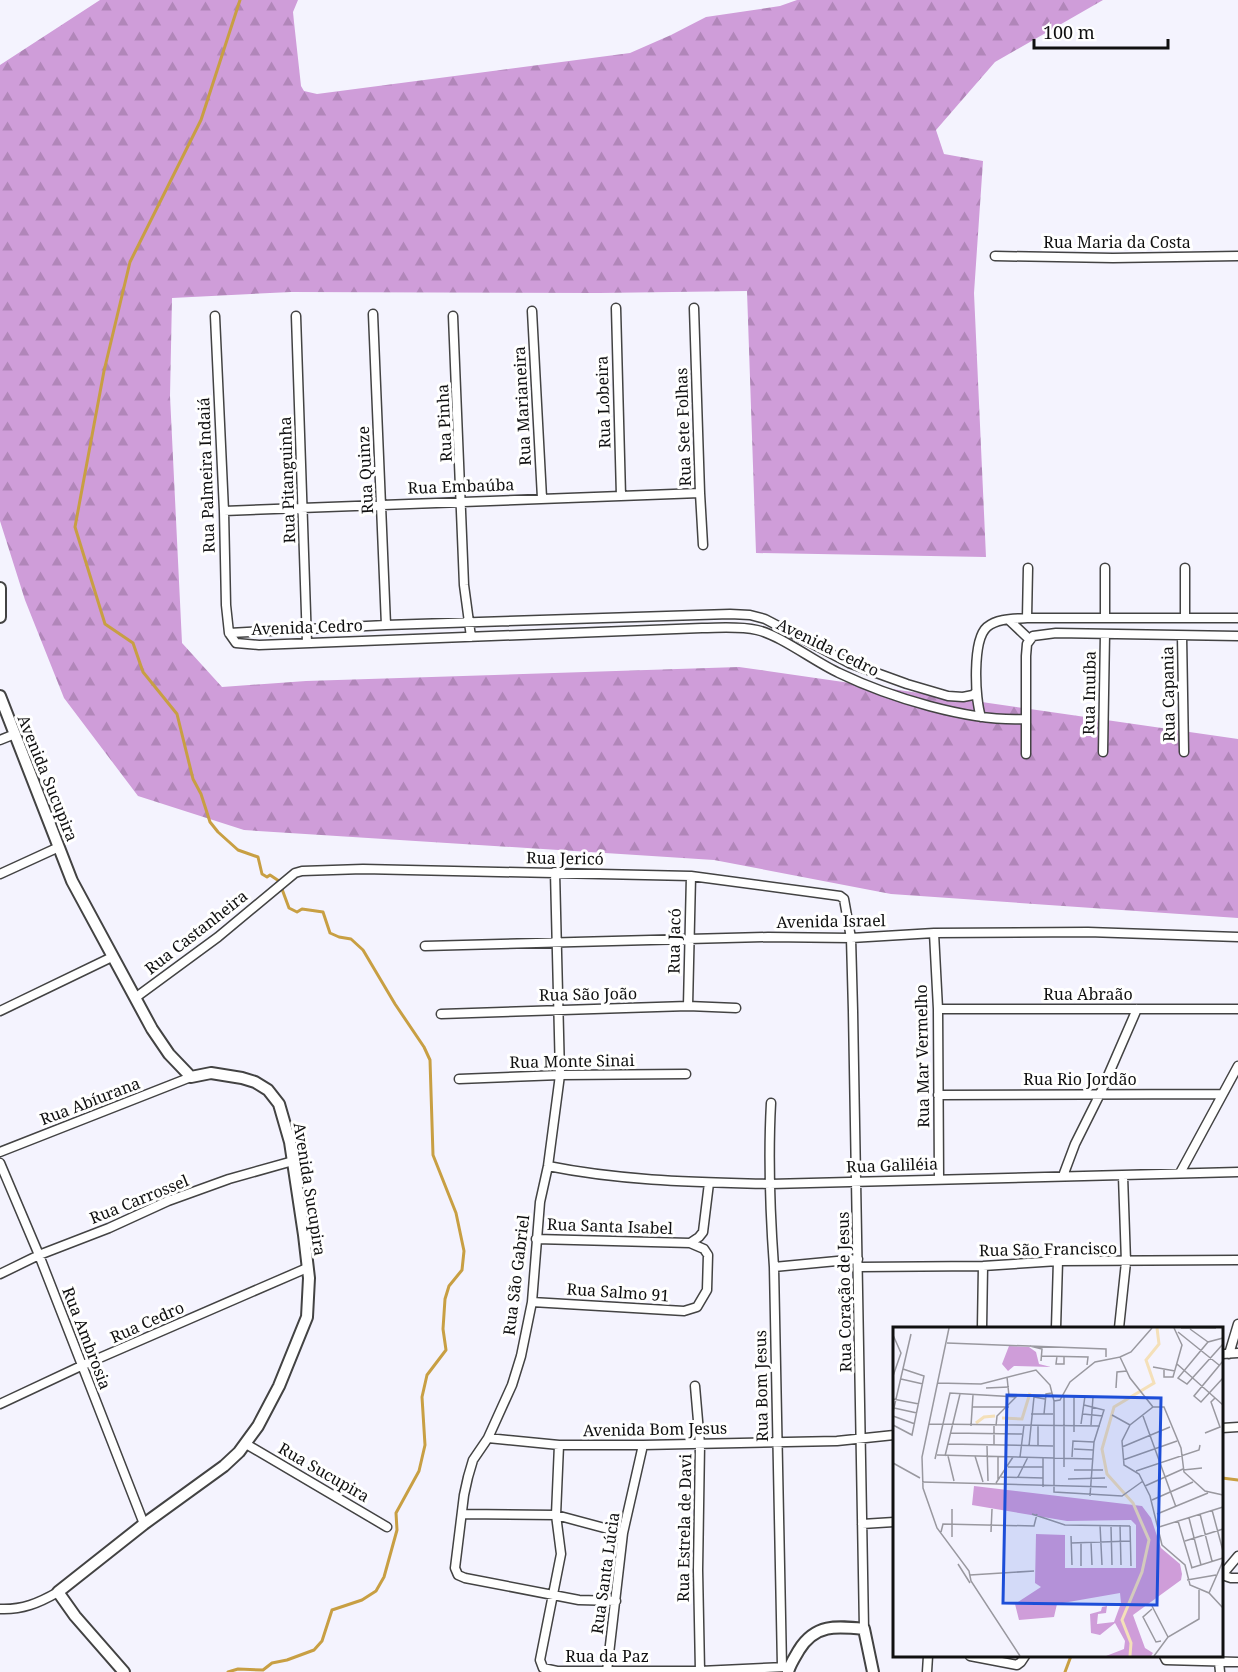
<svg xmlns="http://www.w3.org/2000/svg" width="1238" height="1672" font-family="'Noto Serif',serif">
  <defs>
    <pattern id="forest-firs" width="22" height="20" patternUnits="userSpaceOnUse" patternTransform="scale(1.5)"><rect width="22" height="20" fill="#cf9dd9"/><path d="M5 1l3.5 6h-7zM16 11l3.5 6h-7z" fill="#b186b9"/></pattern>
  </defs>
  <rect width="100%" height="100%" fill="#f4f3fe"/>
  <path fill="url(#forest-firs)" d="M100,0H298L293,12L294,22L301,86L304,91L317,94L630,53L671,35L706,17L780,6L797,0H1103L995,62L936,130L944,154L983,161L974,293L986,557L756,553L747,291L599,293L291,292L172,298L170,396L182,643L222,687L306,681L739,667L1238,739V918L891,894L714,860L244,830L138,796L64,698L25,600L0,521V65Z"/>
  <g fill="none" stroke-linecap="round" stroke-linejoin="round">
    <path stroke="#c89f43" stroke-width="3" d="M1222,1478L1238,1480
      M228,1672L238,1669L263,1670L272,1663L287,1660L314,1650L322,1641L332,1610L362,1600L376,1591L384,1577L397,1530L396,1513L419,1471L425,1445L422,1397L427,1375L446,1350L443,1329L445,1299L449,1286L462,1270L464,1251L456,1213L433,1155L430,1060L424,1047L395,1004L363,950L351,939L339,937L330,933L323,912L302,909L297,912L289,908L279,881L270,875L267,877L262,874L258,857L238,850L218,832L210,822L201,794L193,779L177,714L143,672L133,643L105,624L75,527L104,371L130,262L201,120L240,0
      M1065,1672L1071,1656"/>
    <defs>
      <path id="minor" d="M995,256L1113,258L1238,256
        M616,308L621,496
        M694,308L700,493L703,545
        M532,311L542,498
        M373,314L386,625
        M215,316L224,511L226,605L229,633L236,643L259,645L702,628C719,628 739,626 757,630C780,635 815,662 839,673C889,697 969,722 1025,719
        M296,316L307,643
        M453,316L464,585L471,637
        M224,511L700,493
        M1105,568V618
        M1027,618L1028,568
        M1185,618V568
        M1009,620L1029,639
        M229,633L386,625L730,614L750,615L765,619L849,663L907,684L948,696L963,697L973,695L976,692
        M1182,636L1184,752
        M981,717C975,699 972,640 987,627C998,618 1014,619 1027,618H1238
        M0,740L15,734
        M1103,752L1105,634
        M1026,754V656L1027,644L1033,636L1056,633L1238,636
        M555,872L560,1075L548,1166L540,1202L532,1302L521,1356L512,1385L488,1438L473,1460L468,1477L464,1495L455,1568L458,1575L465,1578L579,1600L616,1601
        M0,874L59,847
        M934,933L938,1009L939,1178
        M425,946L768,937L851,938L934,933L1088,932L1238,937
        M135,998L218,937L295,873L302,871L363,869L691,876L840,896L844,899L851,938L853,1011L864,1629
        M688,1006L691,876
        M938,1009H1238
        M0,1011L112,957
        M441,1014L688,1006L736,1008
        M459,1079L560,1075L686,1074
        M938,1095L1221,1094
        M771,1103C768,1158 770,1212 774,1267L782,1667
        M0,1152L191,1077
        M0,1163L39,1255L144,1524
        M548,1166C622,1181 695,1182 770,1184L1238,1172
        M1180,1173L1238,1066
        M1063,1176L1075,1144L1100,1094L1137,1009
        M536,1239L690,1243L699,1237L703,1232L709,1183
        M774,1267L858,1259
        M859,1267L983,1266L1058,1261L1238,1260
        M0,1274L39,1255L109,1228L168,1201L229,1179L293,1161
        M532,1302L684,1311L697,1307L707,1290L708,1255L704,1249L690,1243
        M982,1328L983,1266
        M1056,1328L1058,1261
        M1119,1328L1126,1262L1123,1176
        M1222,1354L1238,1353
        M1229,1354L1238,1324
        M695,1386L700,1444L698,1570L700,1671
        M0,1404L81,1366L307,1268
        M1222,1428L1238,1427
        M488,1438L559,1445H643L837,1441L894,1435
        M246,1444L387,1527
        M559,1445L556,1515L561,1554L540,1660L543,1668L557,1671H700L786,1667
        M462,1514L556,1515L623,1533
        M862,1524L894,1522
        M1222,1575L1238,1556
        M1222,1575L1231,1578H1238
        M0,1609C22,1610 39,1603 58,1592
        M970,1656L1017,1665L1021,1662L1025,1656
        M1164,1656L1166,1660L1238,1662
        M1219,1662L1220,1672
        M607,1671L623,1533L643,1445
        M927,1672L928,1656"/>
      <path id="tertiary" d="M0,588V617
        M0,696L72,881L152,1029L169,1054L191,1077L211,1073L242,1078L255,1082L268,1090L279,1104L290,1142L304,1235L309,1278L307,1317L279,1386L258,1426L239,1452L224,1466L144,1524L58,1592L75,1616L124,1672
        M788,1672C790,1664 795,1657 799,1650C815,1624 836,1626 864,1629L873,1672"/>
    </defs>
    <use href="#minor" stroke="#434343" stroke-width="11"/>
    <use href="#tertiary" stroke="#434343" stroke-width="14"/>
    <use href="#minor" stroke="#fff" stroke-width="8"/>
    <use href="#tertiary" stroke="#fff" stroke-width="10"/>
  </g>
  <g text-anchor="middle" stroke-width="6" stroke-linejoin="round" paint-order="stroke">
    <g font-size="16" fill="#101010" stroke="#fff">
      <text x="1117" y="248">Rua Maria da Costa</text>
      <text transform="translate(603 402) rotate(-92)" y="6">Rua Lobeira</text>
      <text transform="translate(522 406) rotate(-93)" y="6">Rua Marianeira</text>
      <text transform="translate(444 423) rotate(-93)" y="6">Rua Pinha</text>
      <text transform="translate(683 427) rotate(-92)" y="6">Rua Sete Folhas</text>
      <text transform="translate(365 470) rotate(-93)" y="6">Rua Quinze</text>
      <text transform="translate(206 475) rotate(-92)" y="6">Rua Palmeira Indaiá</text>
      <text transform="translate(287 480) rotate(-92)" y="6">Rua Pitanguinha</text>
      <text transform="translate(461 486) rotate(-2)" y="6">Rua Embaúba</text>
      <text transform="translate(307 627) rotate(-2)" y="6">Avenida Cedro</text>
      <text transform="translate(828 647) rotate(26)" y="6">Avenida Cedro</text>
      <text transform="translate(1089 693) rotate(-89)" y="6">Rua Inuíba</text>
      <text transform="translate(1168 694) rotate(-91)" y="6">Rua Capania</text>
      <text transform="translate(48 778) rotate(68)" y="6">Avenida Sucupira</text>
      <text transform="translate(565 858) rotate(1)" y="6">Rua Jericó</text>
      <text transform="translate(831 921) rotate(-1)" y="6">Avenida Israel</text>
      <text transform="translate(196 932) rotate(-38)" y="6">Rua Castanheira</text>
      <text transform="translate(674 941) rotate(-89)" y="6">Rua Jacó</text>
      <text transform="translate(588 994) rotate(-1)" y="6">Rua São João</text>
      <text x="1088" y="1000">Rua Abraão</text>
      <text transform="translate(922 1056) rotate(-91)" y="6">Rua Mar Vermelho</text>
      <text transform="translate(572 1061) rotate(-1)" y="6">Rua Monte Sinai</text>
      <text x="1080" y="1085">Rua Rio Jordão</text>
      <text transform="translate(90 1101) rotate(-21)" y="6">Rua Abíurana</text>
      <text transform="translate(892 1165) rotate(-2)" y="6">Rua Galiléia</text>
      <text transform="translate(310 1189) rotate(81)" y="6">Avenida Sucupira</text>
      <text transform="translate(139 1199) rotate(-22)" y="6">Rua Carrossel</text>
      <text transform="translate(610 1226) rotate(2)" y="6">Rua Santa Isabel</text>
      <text transform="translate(1048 1249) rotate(-1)" y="6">Rua São Francisco</text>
      <text transform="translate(516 1275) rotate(-83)" y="6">Rua São Gabriel</text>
      <text transform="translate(618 1292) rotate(4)" y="6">Rua Salmo 91</text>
      <text transform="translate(844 1292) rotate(-91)" y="6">Rua Coração de Jesus</text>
      <text transform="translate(147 1322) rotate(-24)" y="6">Rua Cedro</text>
      <text transform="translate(87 1338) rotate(69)" y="6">Rua Ambrosia</text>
      <text transform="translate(761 1386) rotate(-91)" y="6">Rua Bom Jesus</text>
      <text transform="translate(655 1429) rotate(-1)" y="6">Avenida Bom Jesus</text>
      <text transform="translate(324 1472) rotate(30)" y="6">Rua Sucupira</text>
      <text transform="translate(684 1528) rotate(-89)" y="6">Rua Estrela de Davi</text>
      <text transform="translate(605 1573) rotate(-82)" y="6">Rua Santa Lúcia</text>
      <text x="607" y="1662">Rua da Paz</text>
    </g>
  </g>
  <g transform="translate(893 1327)">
    <rect width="330" height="330" fill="#f4f3fe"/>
    <path d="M116,19L136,20L143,25L146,37L158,40L121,39L115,44L109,37ZM81,159L249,179L258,191L268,221L287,237L289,247L288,253L240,288L252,321L260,326L258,329H213L231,322L232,314L222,296L207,308L198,306L197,287L208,284L209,280L214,279L213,286L205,287L204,297L221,295L228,276L227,266L164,277L161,290L126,293L122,277L148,260L142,256L143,207L172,208V241H243V198L238,193L174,194L79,178Z" fill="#cf9dd9"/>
    <path fill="none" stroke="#f4e0b9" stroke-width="3" d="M109,91L129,92L137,66M83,96L91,90L102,89M237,329L238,316L229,293L249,245L256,213L240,176L214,147L209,122L221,80L261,56L253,33L266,17L264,1"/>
    <path fill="none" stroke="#99989f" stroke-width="1.5" d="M56,1L29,130L30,161L44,201L76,244L78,254L127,329M288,1H323M297,2L315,15M285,5L326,38M0,8L8,26L0,49M330,11L315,15L285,51L294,57L330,17M54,16L213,22V30M137,19L149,22L148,34M149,29L195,30L194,38M164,29L163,37H171V29M227,30L238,25L259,1M330,34L301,69L308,75L330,51M284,37L330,78M260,40L282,44M271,42V50H280L289,18L281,1M114,50L116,69M8,52L30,57M44,56L88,57L143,43L157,58L161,74V165L229,169L250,154M93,61L116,60M223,61L224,45L234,44M171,69L200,70L198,98M171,70V140M0,72L26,77M161,74L167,73L177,55L202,35L227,30L237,51L260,80M191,78L211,83L201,115L197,169M79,80H116M1,81L24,86M0,85L18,7M138,87H160M151,87L153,67L159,66M190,87L210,89M219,88L237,98M0,89L22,97M250,89L283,180M36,97L207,99M188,97L192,69M0,98L19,108L31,49L10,42M78,99L80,68M101,99V119M181,105V69M58,106L129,107M312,106L327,100L318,75L322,71M55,117L160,119M94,119L95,154M136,119L141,70L152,72M145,119V98M229,120L277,100M181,122L200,123M44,128L199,132M52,129L67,67M55,129L61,154M82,129L90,155M105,130V153M127,130L131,98M150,130V160M179,130L180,114L201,115M42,132L57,66L123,70L104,89L103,99M230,133L284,114M0,136L27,151M115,140H150M181,143H210M290,143L309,141M243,144L306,123L307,118M108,150L150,151M125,150L135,130M175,152L212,151M29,155L214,160M103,156L120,130M252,159L290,142M330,168L312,164L291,145L288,121L271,80H260L237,98L229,114L231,138L246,147L257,169L269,218L292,238L297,258L316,266L330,281M259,173L300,155M319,183L330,224M139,187L172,198L237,199M264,187L315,166M307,187L319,234M296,191L308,238M285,194L299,241M207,198L209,238M227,198L228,238M237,199L238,239M218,200L219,238M266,200L330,180M48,205L50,197L141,199L144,187M98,205L99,182M178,209L179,238M59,210V182M292,214L330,202M188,215V239M198,215L199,238M178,216L238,214M65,237L77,256M298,241L330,231M77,248L141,244M294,253L323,248M316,266L330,234M259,279L275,310M259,282L250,290L263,315L268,314M261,329L275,310L306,292V263"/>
    <path fill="#1d4ed8" fill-opacity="0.15" stroke="#1d4ed8" stroke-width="3" d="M114,68L268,71L264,278L110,276Z"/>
    <rect width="330" height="330" fill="none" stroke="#101010" stroke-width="3"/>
  </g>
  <path d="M1034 39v9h134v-9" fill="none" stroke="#101010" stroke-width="3"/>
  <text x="1043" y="39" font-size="18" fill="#101010" stroke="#ffffff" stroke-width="4.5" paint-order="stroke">100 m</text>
</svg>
